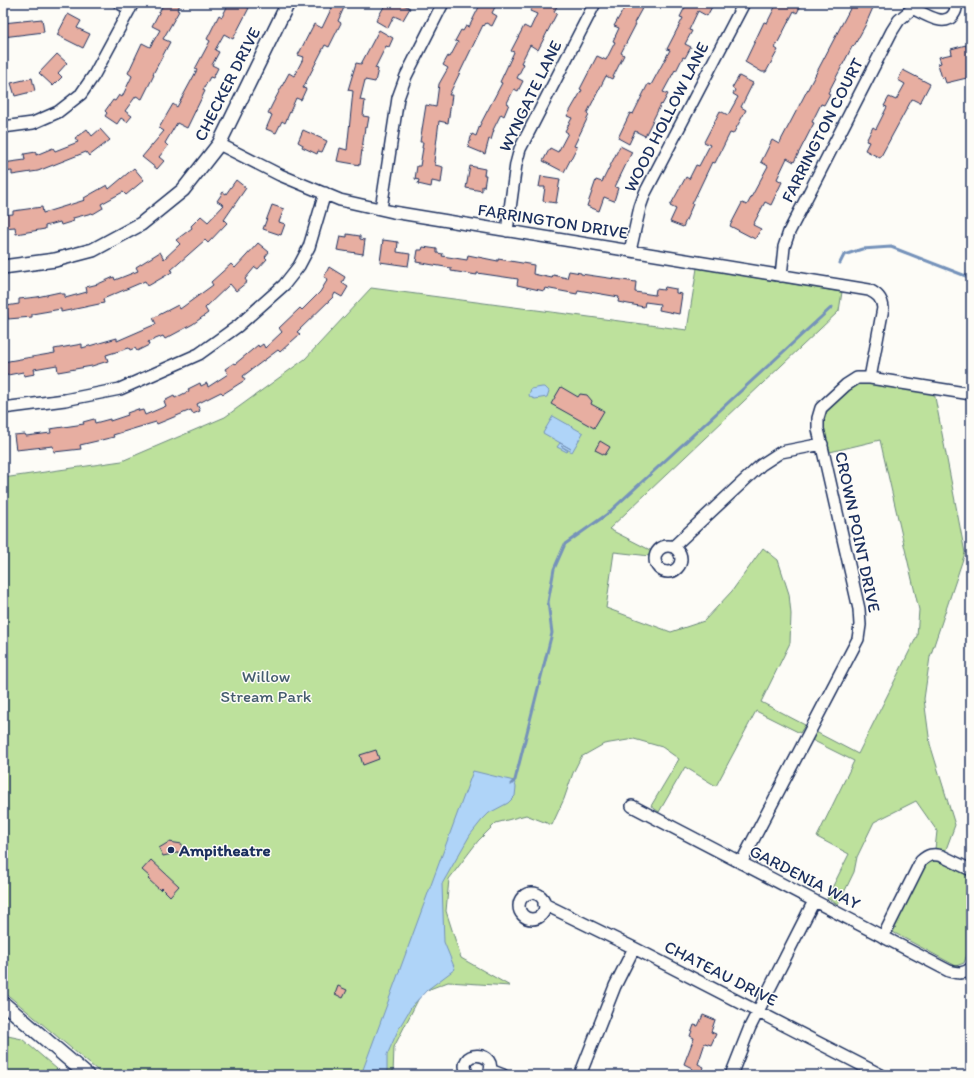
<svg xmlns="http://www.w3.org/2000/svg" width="974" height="1078" font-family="Itim,sans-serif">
  <rect width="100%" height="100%" fill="#fdfcf7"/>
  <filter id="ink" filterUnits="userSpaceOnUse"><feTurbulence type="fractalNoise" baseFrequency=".025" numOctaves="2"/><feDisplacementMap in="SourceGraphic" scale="8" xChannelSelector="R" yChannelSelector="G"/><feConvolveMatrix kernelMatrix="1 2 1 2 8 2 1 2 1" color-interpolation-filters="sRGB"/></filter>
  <g filter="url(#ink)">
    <path fill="#bde19c" stroke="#6c887d" d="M697,268L842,292L839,311L609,529L652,551L650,556L614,552L606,608L671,632L704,621L732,591L763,548L778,560L789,594L791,614L790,643L761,702L805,725L800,733L756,711L716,786L685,767L659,812L651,806L679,759L662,747L634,739L604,744L581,757L573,773L564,799L552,825L526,815L496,823L478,841L449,879L446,911L461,958L510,986L448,982L422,992L394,1047L393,1075H103L3,991V478L122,461L225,417L305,359L371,288L687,330Z
      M860,382H866L934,392L965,553L930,657L924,699L930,744L955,825L945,852L935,849L937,831L916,801L874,822L857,857L854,872L838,905L827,898L849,854L817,837L854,761L810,739L814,731L858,754L917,636L919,610L880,440L830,452C827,440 820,423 824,411L851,386Z
      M926,856L938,858L971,875V944L964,963L956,966L889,930Z
      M3,1035L22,1039L64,1075H3Z"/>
    <path fill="#afd4f8" stroke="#7492ba" d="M542,387H545L549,391L547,397L535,399L530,397L529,395L531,389Z
      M553,416L583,433L572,452L561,446L568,451L567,452L557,447L560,443L571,449L543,433Z
      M473,771L514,781L516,787L515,796L508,803L489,813L482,820L470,835L442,884L444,942L455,969L427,990L412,1006L399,1028L387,1055V1075H361Z"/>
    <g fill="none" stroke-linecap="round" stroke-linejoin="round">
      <path stroke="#7492ba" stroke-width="3" d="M840,263L844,255L862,249L891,247L971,278
        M511,784L515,780L552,633L548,602L554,569L565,544L606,515L832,307"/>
    </g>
    <path fill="#e7aea1" stroke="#1b2f5e" d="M164,3H181L177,10L179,11L163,39L170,42L153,74L154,75L142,99L136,96L125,111L132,116L127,122L121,118L117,124L105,116L107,113L105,111L113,100L115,101L119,95L122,97L132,76L128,73L142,43L150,47L160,30L152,26Z
      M229,3H239L249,8L233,39L224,34L215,50L219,52L212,65L218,68L213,78L210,77L203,90L205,91L187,128L177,123L165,143L168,146L159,157L164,161L157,169L142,157L164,131L159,128L173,104L177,107L197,70L195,69L210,41L207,39L219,15L222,17Z
      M334,3H346L338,21L341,23L329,47L325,45L303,88L306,89L301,100L296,98L285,123L282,121L276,133L266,129L272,115L268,113L273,103L289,73L294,76L304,57L298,55L314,24L322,28Z
      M386,3H400L410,8L403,20L394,16L388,28L376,21Z
      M481,3H497L492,13L497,16L492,26L486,23L484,26L483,25L449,95H452L448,123L439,121L434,162L435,163V165L443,167L441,183L432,181L431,187L418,184L419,180L415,179L417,166H420L423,148H422L423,142H420L426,105L436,107L439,84L448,68L443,65L448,56L450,57L458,42L455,41L461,30L463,31L466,26L469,27Z
      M534,3H551L557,6L554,12L557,13L538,50L530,45L521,63L524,64L517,78L523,81L518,91L514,89L507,103L509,104L504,116L501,114L493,130H494L491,140L489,139L485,154L468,147L472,134L476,136L480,125L502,83L500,82L514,52L511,51L524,26L530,29L537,14L530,11Z
      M627,3H645L634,23L636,24L621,53L624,55L612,79L606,76L587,113L589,115L574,146L577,147L564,172L543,161L550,148L558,152L568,133L565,131L572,118L567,116L582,90L580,89L597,56L606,60L615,42L613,41L619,28L614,26Z
      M682,3H714L707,16L698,11L689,30L692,31L685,44L691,47L685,58L683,57L676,71L675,70L663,92L668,94L662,105L661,104L645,136L635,131L629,144L618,138L630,113L633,114L648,84L651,85L670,50L667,49L683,18L680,17L686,5Z
      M777,3H802L797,13L794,11L775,48L778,50L766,72H762L745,62L764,22L767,23Z
      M853,3H875L865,26L854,46L853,45L828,93L830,94L824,105L821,104L812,122L814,123L794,162L787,158L777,179L782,182L771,205L765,202L753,225L761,229L755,239L730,226L742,203L747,205L768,166L761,162L772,140L779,144Z
      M68,14L81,21L77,28L90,34L83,48L57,35Z
      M42,19L44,32L3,37V23Z
      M379,30L393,38L389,47L386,46L375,68L378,69L375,82L365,80L360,100L365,101L363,116L369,117L367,128L365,127L360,165L337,161L340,148L347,150L353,91L348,90L356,63L361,64Z
      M966,45L971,65V77L946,83L944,77L942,78L938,64L941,63L939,57L952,54L951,49Z
      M57,54L67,63L58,73L62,77L53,86L39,73Z
      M903,70L930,84L920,103L912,99L880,158L865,150L869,142L866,141L873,127L876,129L887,107L884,106L889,97L896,100L905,84L898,80Z
      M739,76L753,83L741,107L746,110L733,134L730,133L715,163L712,162L692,204H693L683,227L670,222L676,209L670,206L686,177L689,179L696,165L699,166L710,145L704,142L720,111L728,115L738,97L733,94L735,90L732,88Z
      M32,78L35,91L15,96L11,83Z
      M87,129L92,136L100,129L110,140L89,156L86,152L38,171L12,175V171L3,172V163L25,160L24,154L36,152V155L53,148L55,151L78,142L75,138Z
      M303,130L327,141L322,152L318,151L317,154L302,147L303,145L298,142Z
      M620,146L632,152L615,187L618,188L614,201L604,197L599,211L587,206L596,180L602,182Z
      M470,166L485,169L484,175H486L484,187L482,186V191L466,188Z
      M134,168L144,180L126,195L123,192L101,204L103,208L93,214L92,213L73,218L74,221L61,225L60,222L45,226V229L16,234L15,227L3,228V215L13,214V211L42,207L43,213L85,200L84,198L107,185L109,189Z
      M541,176L560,179L556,203L543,201L545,187H539Z
      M236,180L246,188L224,220L227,223L208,243L205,240L171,270L172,272L148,286L145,281L103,299L104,303L61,312V309L32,314V317L8,319L6,306L19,304V299L37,297L60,292L61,294H65V298L87,292L86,287L98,284L114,277L115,280L138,271L136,267L160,252L164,259L180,244L176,240L192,228L191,226L201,216L208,222L224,205L217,201L223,192L226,194Z
      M272,205L284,209L279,222L285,224L281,235L263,229Z
      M347,234L360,236V239L365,240L363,254L337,250L340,236L347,237Z
      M383,240L398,242L397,252L410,254L408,266L380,262Z
      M258,243L269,252L265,257L267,259L258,269L255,267L245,279L247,282L236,291L230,284L205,308L208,313L193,324L165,339L163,336L148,342L149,345L137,351L135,348L130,350L129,348L106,355L108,361L92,366L58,372L57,365L34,369L35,374L24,376L23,372L3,376V362L55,353L54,349L82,344V348L117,338V341L156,324L153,318L178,305L180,309L213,285L211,282L231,264L235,268Z
      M423,247L437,249V253L443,254L442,256L467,260L468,255L498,261V259L534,265L533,274L552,278L553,275L567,278L569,271L581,273V274L636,282L635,292L655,295L656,289L664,290L665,287L676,289V293L682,294L679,314L659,310L660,304L645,302L644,307L618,302L619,297L578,290L577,294L545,288L544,291L517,285L518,279L477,273V275L451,271V268L416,262L418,250H422Z
      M329,267L345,277L342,283L348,287L342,297L335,293L333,297L297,332L300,334L280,352L278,350L243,376L245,380L223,394L221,392L197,404L200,411L193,414L191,410L157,424L156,422L113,435L114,437L80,445L81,449L54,452L53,446L16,450L14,435L25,434L26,436L51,433L50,429L84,424L83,422L94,419L95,423L110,419V421L128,415L127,413L138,409L139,411L143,410L145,415L166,406L164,401L174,396L175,398L189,391L188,389L200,383L201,386L207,383L208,387L228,374L225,369L234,363L235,364L258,345L259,347L263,344L265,348L282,332L279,328L300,308L302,310L320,292L328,279L324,277Z
      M561,387L578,397L580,394L587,395L592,401L591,404L604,411L594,428L551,404Z
      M600,441L610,447L605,455L595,450Z
      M376,750L379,759L363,765L360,755Z
      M169,842L182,844L181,852L163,856L159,848Z
      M151,860L179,886L170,896L162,888L160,890L148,879L150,877L142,870Z
      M338,986L347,990L343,998L335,994Z
      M703,1015L715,1020L711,1032L716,1034L711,1045L705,1043L698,1064L704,1067L701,1075H698L690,1072L692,1068L684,1064L694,1038L690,1036L694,1025L698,1026Z"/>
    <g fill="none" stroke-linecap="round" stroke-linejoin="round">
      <defs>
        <path id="minor" d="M119,3L130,9
          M912,8C923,13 944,28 953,15C956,11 957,8 956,3
          M3,127L33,123L58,112L81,94L94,75L133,3
          M219,144L280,175L340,200L393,212L869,290C877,294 882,298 883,308L870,378H857L846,385L821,408L818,418V429L859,609L860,625L858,639L741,863
          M381,209L398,98L406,76L443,3
          M507,231L516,164L520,149L595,3
          M630,251L640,207L645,193L744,3
          M781,276L784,247L789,232L892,31L899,20L919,3
          M870,378L971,394
          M3,408L65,400L120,389L199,354L238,326L284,285L299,266L309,247L325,193
          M655 559a13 13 0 1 1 26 0a13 13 0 1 1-26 0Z
          M673,547L761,465L781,452L822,444
          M632,806L949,971C957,973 964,975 971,968
          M519 906a13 13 0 1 1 26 0a13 13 0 1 1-26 0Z
          M544,904L634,948L881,1075
          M883,937L921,861C928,855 933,853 942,856L971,870
          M490,1070L503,1075
          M468,1075C453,1048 502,1050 488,1075
          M580,1075L615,986L634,948
          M731,1075L750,1027L814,901"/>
        <path id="tertiary" d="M3,267L55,260L93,250L141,224L183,190L219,144L288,3
          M3,1003L87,1075"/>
      </defs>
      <use href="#minor" stroke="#1b2f5e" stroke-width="14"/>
      <use href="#tertiary" stroke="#1b2f5e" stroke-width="16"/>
      <use href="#minor" stroke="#fdfcf7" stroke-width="11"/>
      <use href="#tertiary" stroke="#fdfcf7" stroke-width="13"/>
    </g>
  </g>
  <circle fill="#1b2f5e" stroke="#fdfcf7" stroke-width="1.5" cx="171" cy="850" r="4"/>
  <g text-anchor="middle" stroke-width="3" stroke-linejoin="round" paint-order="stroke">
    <g font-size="17" fill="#1b2f5e" stroke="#fdfcf7">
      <text transform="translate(227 84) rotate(-63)" y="6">CHECKER DRIVE</text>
      <text transform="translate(530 96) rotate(-64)" y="6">WYNGATE LANE</text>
      <text transform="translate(666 117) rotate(-63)" y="6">WOOD HOLLOW LANE</text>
      <text transform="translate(822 130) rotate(-63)" y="6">FARRINGTON COURT</text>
      <text transform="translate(553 221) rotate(9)" y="6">FARRINGTON DRIVE</text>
      <text transform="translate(858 532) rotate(78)" y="6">CROWN POINT DRIVE</text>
      <text transform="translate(805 877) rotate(27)" y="6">GARDENIA WAY</text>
      <text transform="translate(721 973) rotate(27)" y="6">CHATEAU DRIVE</text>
    </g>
    <g font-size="17" fill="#445c6e" stroke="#fdfcf7">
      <text x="266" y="682">Willow<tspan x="266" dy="20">Stream Park</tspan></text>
    </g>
    <g font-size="17" font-weight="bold" fill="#1b2f5e" stroke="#fdfcf7" text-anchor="start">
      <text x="179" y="856">Ampitheatre</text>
    </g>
  </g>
  <rect width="974" height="1078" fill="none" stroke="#fdfcf7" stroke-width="16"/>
  <rect x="8" y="8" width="958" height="1062" fill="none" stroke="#1b2f5e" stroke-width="1.5" filter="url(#ink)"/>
</svg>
